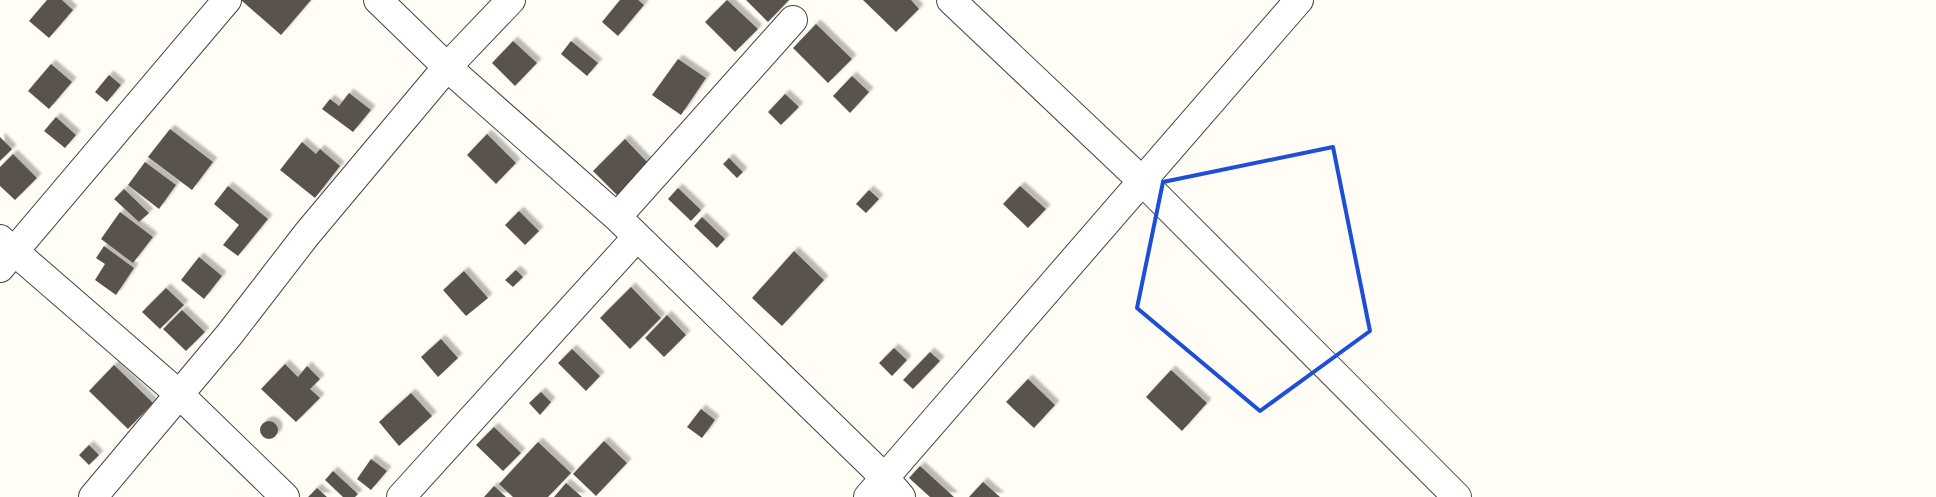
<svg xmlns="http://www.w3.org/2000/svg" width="1936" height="497" font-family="'PT Serif',serif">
  <defs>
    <filter id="shadow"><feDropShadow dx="4.5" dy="-4.5" stdDeviation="1" flood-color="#0004"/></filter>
  </defs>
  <rect width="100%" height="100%" fill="#fffdf5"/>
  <path fill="#5a524d" filter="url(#shadow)" d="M47,0H62L73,10L49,38L29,21Z
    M241,0H311L281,35Z
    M620,0H638L644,5L618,36L602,22Z
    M727,0L758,29L735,52L705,22Z
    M746,0H789L768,22Z
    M863,0H911L919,9L896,32Z
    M816,24L852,59L828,83L793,48Z
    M513,41L537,63L515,86L492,63Z
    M571,41L598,63L587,76L561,54Z
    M678,59L706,78L681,115L652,95Z
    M51,64L72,82L49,109L28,91Z
    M109,75L121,85L107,102L95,92Z
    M852,76L869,92L850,113L833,96Z
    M349,93L371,110L353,132L322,109L330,99L339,106Z
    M785,94L799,107L781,125L768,112Z
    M56,117L76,135L65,148L44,131Z
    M170,129L213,162L192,190L148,157Z
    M487,134L516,163L496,184L467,155Z
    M0,137L12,149L0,161Z
    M625,139L648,163L617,195L593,171Z
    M302,142L316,154L320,149L340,166L315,198L280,170Z
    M13,154L37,178L15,200L0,186V167Z
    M729,158L743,172L737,178L723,164Z
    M145,162L176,185L159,209L128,185Z
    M228,186L268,219L238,256L223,245L239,225L214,204Z
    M1020,186L1046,209L1028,228L1003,204Z
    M678,188L701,210L691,221L668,199Z
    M124,189L149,213L139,222L114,199Z
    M869,190L879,199L866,213L856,204Z
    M519,211L539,231L525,245L505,225Z
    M120,212L153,237L133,263L101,239Z
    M702,217L725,239L717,248L694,226Z
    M104,246L134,268L116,295L95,280L105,264L96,258Z
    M794,251L824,280L782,326L752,298Z
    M199,257L222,276L204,299L181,280Z
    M516,270L523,277L513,287L505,280Z
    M464,271L488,298L466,316L443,290Z
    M631,287L661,318L630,349L600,318Z
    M166,288L184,305L160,329L142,312Z
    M182,310L205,332L186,351L163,329Z
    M667,315L686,335L664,357L645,338Z
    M441,339L458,358L438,377L421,357Z
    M894,348L907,360L892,376L879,363Z
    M572,349L600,376L586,391L558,363Z
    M930,352L940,361L913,389L903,380Z
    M285,364L298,377L307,366L320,379L310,389L320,398L296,422L261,389Z
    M114,365L153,403L128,429L89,391Z
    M1171,370L1207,403L1182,431L1146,397Z
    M1028,379L1055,405L1034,428L1006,402Z
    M541,392L551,402L540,415L529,403Z
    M411,393L432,416L399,446L379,422Z
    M701,409L715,420L702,438L687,427Z
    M260 430a9 9 0 1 1 18 0a9 9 0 1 1-18 0Z
    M494,427L521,453L503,471L476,445Z
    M604,441L627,463L596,496L573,474Z
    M538,442L571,473L548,497H513L499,484Z
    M89,445L99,455L89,465L79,455Z
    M371,459L387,471L371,490L357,479Z
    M920,466L943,487L954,497H930L909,478Z
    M333,471L358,494L355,497H343L325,480Z
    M983,482L1000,497H969Z
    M566,483L582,497H554Z
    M494,486L506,497H484Z
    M317,488L327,497H308Z"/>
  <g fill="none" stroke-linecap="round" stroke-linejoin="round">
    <defs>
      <path id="minor" d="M378,0L447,67L617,217L885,478L901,497
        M951,0L1141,180L1457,497
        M617,217L793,20
        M0,239L180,395L285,497
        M0,268L227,0
        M93,497L229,335L307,234L447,67L511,0
        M401,497L637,237
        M868,497L1299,0"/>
    </defs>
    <use href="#minor" stroke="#444" stroke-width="30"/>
    <use href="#minor" stroke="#fff" stroke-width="28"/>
  </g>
  <path fill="none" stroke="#1d4ed8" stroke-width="4" stroke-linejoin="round" d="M1333,147L1370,331L1260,411L1137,308L1163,182Z"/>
</svg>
